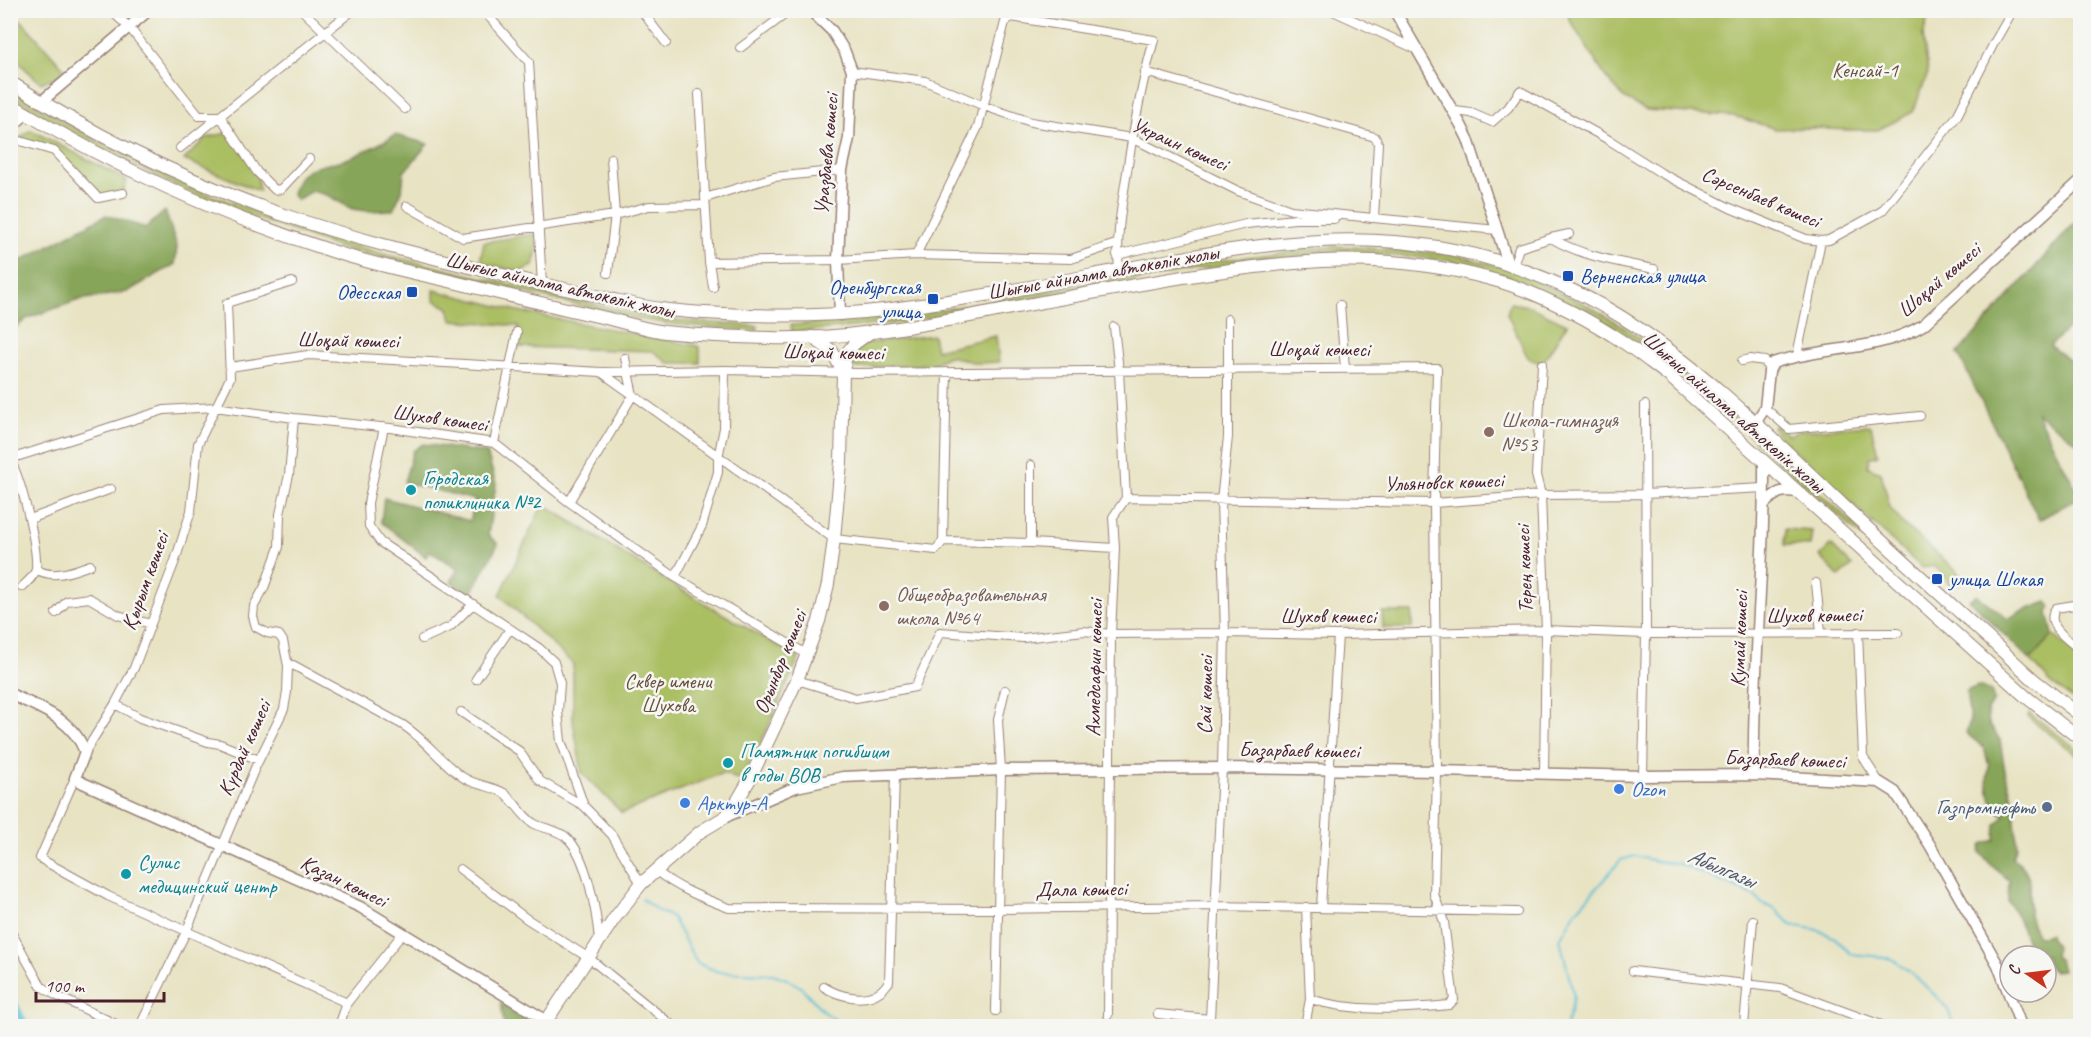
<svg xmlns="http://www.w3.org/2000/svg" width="2091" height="1037" font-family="Caveat,sans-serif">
  <rect width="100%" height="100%" fill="#f6f6f2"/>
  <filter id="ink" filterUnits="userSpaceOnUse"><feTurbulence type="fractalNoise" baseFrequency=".0167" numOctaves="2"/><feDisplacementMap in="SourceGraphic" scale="12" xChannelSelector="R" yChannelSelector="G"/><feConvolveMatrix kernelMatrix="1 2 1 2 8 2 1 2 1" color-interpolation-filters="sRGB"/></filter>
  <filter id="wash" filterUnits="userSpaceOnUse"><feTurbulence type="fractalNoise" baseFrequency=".008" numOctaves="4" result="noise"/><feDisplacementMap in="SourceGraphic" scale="24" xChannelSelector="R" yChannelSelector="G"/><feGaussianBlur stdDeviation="1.35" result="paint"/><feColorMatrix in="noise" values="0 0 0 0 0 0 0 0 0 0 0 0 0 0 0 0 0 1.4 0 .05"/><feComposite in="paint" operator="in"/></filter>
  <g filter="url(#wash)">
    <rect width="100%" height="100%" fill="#e8e3c3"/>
    <path fill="#aabe62" stroke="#7a6e46" stroke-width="1.5" d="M1568,11H1930L1923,35L1928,73L1913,112L1878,130H1848L1813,128L1776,129L1734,116L1646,110L1625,99L1605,76L1569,19Z
      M21,20L67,72L41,83C14,58 10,60 11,22Z
      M10,89L99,142L202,192L345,243L390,256L631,313L682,321L758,326L757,331L680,325L631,318L343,249L199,197L96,147L11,96Z
      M31,130L127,180L123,193L98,198L54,151L17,140Z
      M230,132L257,172L259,191L184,160L206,138Z
      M536,234L537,250L533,266L519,272L480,262L484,242Z
      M1336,246L1451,254L1510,269L1587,305L1619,324L1678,365L1864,533L1862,537L1674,368L1617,329L1584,310L1507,276L1449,260L1336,251L1194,270L898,323L792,332L791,325L897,318L1193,264Z
      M434,290L522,312L698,346L700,349V363H668L653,351L518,347V326L452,320L449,308L434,300Z
      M1510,303L1529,306L1567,324L1542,364L1528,358L1507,314Z
      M933,335L936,350L996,336L999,362L977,363L949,356L932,364L857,368L852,365L850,358L860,344Z
      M1867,425L1871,426L1878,455L1869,458L1868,467L1881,472L1890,508L1904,525L1957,571L1961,577V583L1950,586L1944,575L1934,566L1922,568L1780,438L1773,428L1774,426H1777L1789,435L1799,431Z
      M543,504L677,587L799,658L758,749L739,780L723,773L622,813L582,773L573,722V664L500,595Z
      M1785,529L1812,531L1810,546L1784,545Z
      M1831,545L1852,566L1839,577L1820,556Z
      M1382,612H1412V628H1383Z
      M2053,635L2080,657V704L2051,683L2030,660Z
      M2029,713L2080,751V757L2028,717Z"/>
    <path fill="#87a558" stroke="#686242" stroke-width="1.5" d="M395,135L428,144L404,172L402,191L393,210L367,211L352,209L327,195L311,191L297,200L292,194C299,161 327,168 352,157C367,151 381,143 395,135Z
      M165,211L177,246L175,264L127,292L79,300L28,318L11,331V266L106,215L146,228Z
      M2080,217V316L2050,346L2080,368V445L2036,412L2080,497L2039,520L1958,353Z
      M423,444L487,453L496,484L488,535L498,544L471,595L451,582L458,568L429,551L426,557L381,522L384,498L470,521L475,500L404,482L413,451Z
      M1977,595L2008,619L2018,613L2047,602L2051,607L2048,613L2053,635L2030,660L1969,600Z
      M1978,686L1991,691L1994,701L1987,710L1989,724L2000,740L2005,771L2014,805L2017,847L2012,858C2039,873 2025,894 2030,919C2032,925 2036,931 2038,937L2049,934L2056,946L2054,956L2059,960L2062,970L2053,971L2046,963V956H2039L2028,946L2017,915L2008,902L2009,880L1992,866L1980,852L1982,844L1995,840L1996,825L2005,815L1996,811L1990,797L1987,780L1989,766L1984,748L1966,733L1970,721L1966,691Z
      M501,1003L531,1023L532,1026H504Z"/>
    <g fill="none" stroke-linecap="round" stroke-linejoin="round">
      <path stroke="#56bcd4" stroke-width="2" d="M642,899L658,911L672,917L697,963L719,972L773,974L789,980L802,988L823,1011L844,1026
        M1566,1026L1574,997L1560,939L1576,911L1621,860L1635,856L1656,861L1680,864L1754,895L1761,903L1775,909L1791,925L1818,930L1835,938L1851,954L1884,957L1894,960L1915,976L1947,1007L1954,1026"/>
      <path stroke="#56bcd4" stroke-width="15" d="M10,1003L21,1026"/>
    </g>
  </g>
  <g filter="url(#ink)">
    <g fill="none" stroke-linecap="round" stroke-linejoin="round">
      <defs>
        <path id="minor" d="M110,10L129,27L199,116H220L257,172L275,190L281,189L309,159
          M302,10L405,109
          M483,10L529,62L542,284
          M641,10L666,43
          M1331,10L1418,50
          M740,48L791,10
          M852,71L925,81L984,106L1031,122L1132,138L1238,191L1291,210L1497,230
          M1145,72L1375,137L1378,143L1374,218H1371
          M699,94L709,262L713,287
          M1455,111L1471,113L1492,122L1508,108L1520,91L1609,140L1661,173L1730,208L1806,239L1821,241L1829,240L1882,211L1957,116L1994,43L2013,10
          M10,138L54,151L98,198L123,193
          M180,148L353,10
          M705,198L774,177L842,170
          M407,206L463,238L615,215L649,206L705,205
          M1551,238L1569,234
          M916,255L978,127L1005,22L1011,17L1154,40C1141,85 1133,131 1126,178C1121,210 1116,237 1119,270
          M1117,255L1246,224L1295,219H1334
          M709,262L838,260L916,255L1071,259L1116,244
          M1513,266L1519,248L1551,238C1583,257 1619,262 1654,269
          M608,273L615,215L611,158
          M1340,305L1345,369
          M1797,355L1821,241
          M1742,361L1750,359L1765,361L1769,371
          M1542,364L1536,475L1541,495L1546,630L1544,773
          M230,367L308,355L601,372L725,370L856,373L1437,368L1434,503L1437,771L1434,894L1444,922L1454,1000L1449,1005C1404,1009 1354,1013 1310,999
          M601,372L834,539L936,550L943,541L947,372
          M1765,408L1789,429L1920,416
          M384,427L368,503L369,526L380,542L539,648L554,662L560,683L558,712L561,741L584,806
          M494,443L517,332
          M10,459L164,410L215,407L294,418L390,428L494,443L569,502L675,577L808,655
          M10,460C21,478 38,547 36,569C35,576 27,582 22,587
          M1126,498L1434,503L1541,495L1645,494L1764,488
          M569,502L633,395L625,358
          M30,519L111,489
          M943,541L1031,543L1115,548
          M1031,543V465
          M36,569C53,580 73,571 90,565
          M675,577L702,526L718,472V458L724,428L725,370
          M1816,583L1821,632
          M2080,604L2056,608C2043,625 2069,640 2080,650
          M56,613L67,601L89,598L118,615L151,624
          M1858,632L1863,757L1879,782
          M422,639L450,627L473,604
          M288,666L293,665L403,725C426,740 440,761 461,776C474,786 491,785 504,793C515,801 521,815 533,823C543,829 557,829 566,837C587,854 597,915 599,941
          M476,679L510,629
          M797,680L856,698L915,687L940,632L1023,638L1084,631L1111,634L1225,633L1338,635L1546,630L1646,634L1898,633
          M115,704L140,718L208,742L220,744L259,760
          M461,712L519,751L540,781L584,806L612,835L641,884
          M85,752L115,704L134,668L175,561L191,511L198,444L230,378L227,303L292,282
          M1643,776L1646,634L1645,405
          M75,778L40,858L46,862L108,896L347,1003
          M460,869L527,919L589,958L673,1026
          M655,870C677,888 702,898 729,908L998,909L1215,906L1517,912
          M1321,907L1338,635
          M10,930L41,986L57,996L120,1026
          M1633,971L1780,988L1884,1026
          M824,987C838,996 864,1003 879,992C883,990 886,985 889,982L895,774
          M996,1011L1001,770L998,720L1005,690
          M1158,1014L1210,1019L1222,768L1225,633L1221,501L1228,437V319
          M1108,1015L1111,634L1115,548L1113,517L1126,498L1119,371L1114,327
          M140,1026L186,932L255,768L284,709L287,692L288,666L283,641L279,635L267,633L256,627L253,616L254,606L264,588L279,547L280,514L289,475L294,418
          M339,1026L347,1003L403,933
          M1305,1026L1310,999L1306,907
          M1744,1026L1753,920"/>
        <path id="tertiary" d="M810,10L832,31L845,52L852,71L849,138L842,170L838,260L840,315
          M1394,10L1461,125L1468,139L1508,264
          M41,102L149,10
          M10,128L27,113
          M1755,423L1765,408L1769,371L1773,363C1822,346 1879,352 1923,325L2080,181
          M1764,504C1778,491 1780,490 1799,492
          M10,694C40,708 73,719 85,752L75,778L83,783L360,907L547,1021
          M1754,775C1752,671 1765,566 1764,461
          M725,817L796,787L843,777L1001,770L1222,768L1437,771L1643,776L1754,775L1879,782L1895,792L1930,845L1998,965L2021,1026"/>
        <path id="secondary" d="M812,337L832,351L843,372
          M543,1026L614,919L641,884L700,832L725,817L732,810L750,779L797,680L819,621L828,584L834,539L841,462L843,372L846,354L854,344L872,331"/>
        <path id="primary" d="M10,82C95,136 187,181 281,214C348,237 417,254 486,271C526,281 566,289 606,298C624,302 642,307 661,309C675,311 691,312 705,313C766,317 824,317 884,310C954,301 1024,289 1093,275C1232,248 1375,217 1512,266C1549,279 1590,297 1623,318C1705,370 1774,440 1844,506C1907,565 1971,622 2034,680L2080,715
          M10,104C115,167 218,215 335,252C381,267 431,276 478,288C521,299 563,308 606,318C625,323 645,329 665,332C699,336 735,337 770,338C842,340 915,326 986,313C1051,300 1117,288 1183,277C1292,260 1386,249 1494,280C1531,290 1579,314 1612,335C1632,347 1650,362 1669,376L2025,696L2080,739"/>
      </defs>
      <use href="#minor" stroke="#998177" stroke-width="10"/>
      <use href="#tertiary" stroke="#998177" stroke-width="13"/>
      <use href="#secondary" stroke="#998177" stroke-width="14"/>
      <use href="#primary" stroke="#998177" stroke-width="14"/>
      <use href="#minor" stroke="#fff" stroke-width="8"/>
      <use href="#tertiary" stroke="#fff" stroke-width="10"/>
      <use href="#secondary" stroke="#fff" stroke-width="12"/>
      <use href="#primary" stroke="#fff" stroke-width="12"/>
    </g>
  </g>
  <g fill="#1a4fb4" stroke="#f6f6f2" stroke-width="2">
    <rect x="1562" y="270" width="12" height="12" rx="3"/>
    <rect x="406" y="286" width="12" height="12" rx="3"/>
    <rect x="927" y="293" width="12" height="12" rx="3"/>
    <rect x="1931" y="573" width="12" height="12" rx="3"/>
  </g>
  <g fill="#8d6e63" stroke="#f6f6f2" stroke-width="2">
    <circle cx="1489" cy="432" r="6"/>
    <circle cx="884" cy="606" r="6"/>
  </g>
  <g fill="#0f9aa8" stroke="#f6f6f2" stroke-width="2">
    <circle cx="411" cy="490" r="6"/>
    <circle cx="728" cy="763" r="6"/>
    <circle cx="126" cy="874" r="6"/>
  </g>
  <g fill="#3f7fe0" stroke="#f6f6f2" stroke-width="2">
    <circle cx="1619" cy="789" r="6"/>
    <circle cx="685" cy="803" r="6"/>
  </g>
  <circle fill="#5c6f8a" stroke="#f6f6f2" stroke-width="2" cx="2047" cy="807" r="6"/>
  <g text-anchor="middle" stroke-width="5" stroke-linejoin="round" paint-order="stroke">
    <g font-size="21" fill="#674f3c" stroke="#f6f6f2">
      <text x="1865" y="77">Кенсай-1</text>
      <text x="668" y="688">Сквер имени<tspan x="668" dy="24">Шухова</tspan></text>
    </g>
    <g font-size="21" fill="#4a1f2b" stroke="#f6f6f2">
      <text transform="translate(1180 144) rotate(24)" y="7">Украин көшесі</text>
      <text transform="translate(826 154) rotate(-85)" y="7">Уразбаева көшесі</text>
      <text transform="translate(1761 197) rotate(23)" y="7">Сәрсенбаев көшесі</text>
      <text transform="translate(1103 272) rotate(-10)" y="7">Шығыс айналма автокөлік жолы</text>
      <text transform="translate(1939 280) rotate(-41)" y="7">Шоқай көшесі</text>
      <text transform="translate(560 285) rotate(13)" y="7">Шығыс айналма автокөлік жолы</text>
      <text transform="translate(348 340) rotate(1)" y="7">Шоқай көшесі</text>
      <text x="1319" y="356">Шоқай көшесі</text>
      <text transform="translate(833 352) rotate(1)" y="7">Шоқай көшесі</text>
      <text transform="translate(1734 412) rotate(41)" y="7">Шығыс айналма автокөлік жолы</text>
      <text transform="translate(440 418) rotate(8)" y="7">Шухов көшесі</text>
      <text transform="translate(1444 482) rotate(-2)" y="7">Ульяновск көшесі</text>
      <text transform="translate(1524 569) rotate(-92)" y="7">Терең көшесі</text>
      <text transform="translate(145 581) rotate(-70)" y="7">Қырым көшесі</text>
      <text transform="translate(1814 615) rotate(-1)" y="7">Шухов көшесі</text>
      <text x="1328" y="623">Шухов көшесі</text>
      <text transform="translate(1739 639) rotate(-88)" y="7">Кумай көшесі</text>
      <text transform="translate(780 662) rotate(-68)" y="7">Орынбор көшесі</text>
      <text transform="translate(1094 668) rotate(-89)" y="7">Ахмедсафин көшесі</text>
      <text transform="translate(1205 695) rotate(-89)" y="7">Сай көшесі</text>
      <text transform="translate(244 748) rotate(-66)" y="7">Күрдай көшесі</text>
      <text transform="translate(1299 750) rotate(1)" y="7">Базарбаев көшесі</text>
      <text transform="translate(1785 759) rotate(2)" y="7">Базарбаев көшесі</text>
      <text transform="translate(344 881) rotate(26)" y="7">Қазан көшесі</text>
      <text transform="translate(1081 889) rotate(-1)" y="7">Дала көшесі</text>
    </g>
    <g font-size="21" fill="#164399" stroke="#f6f6f2" text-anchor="start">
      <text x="1580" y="283">Верненская улица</text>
      <text x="921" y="294" text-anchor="end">Оренбургская<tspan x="921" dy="24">улица</tspan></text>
      <text x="400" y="299" text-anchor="end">Одесская</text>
      <text x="1949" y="586">улица Шокая</text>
    </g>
    <g font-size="21" fill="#785e54" stroke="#f6f6f2" text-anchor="start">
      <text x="1501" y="427">Школа-гимназия<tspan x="1501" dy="24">№53</tspan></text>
      <text x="896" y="601">Общеобразовательная<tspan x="896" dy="24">школа №64</tspan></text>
    </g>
    <g font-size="21" fill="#0d838f" stroke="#f6f6f2" text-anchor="start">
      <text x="423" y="485">Городская<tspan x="423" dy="24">поликлиника №2</tspan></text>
      <text x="740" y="758">Памятник погибшим<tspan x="740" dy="24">в годы ВОВ</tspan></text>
      <text x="138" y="869">Сулис<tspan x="138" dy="24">медицинский центр</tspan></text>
    </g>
    <g font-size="21" fill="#366cbe" stroke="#f6f6f2" text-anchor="start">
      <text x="1631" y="796">Ozon</text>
      <text x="697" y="810">Арктур-А</text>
    </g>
    <g font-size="21" fill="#4e5e75" stroke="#f6f6f2" text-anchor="end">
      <text x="2035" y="814">Газпромнефть</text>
    </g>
    <g font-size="22" font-style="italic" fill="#4e5666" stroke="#f6f6f2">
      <text transform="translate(1722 867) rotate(23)" y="8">Абылгазы</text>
    </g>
  </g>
  <rect width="2091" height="1037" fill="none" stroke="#f6f6f2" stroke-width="36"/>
  <g transform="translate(2028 974) rotate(284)"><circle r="28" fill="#f6f6f2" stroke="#b1a0a2" stroke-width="1.5"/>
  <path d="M0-4.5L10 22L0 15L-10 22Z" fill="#c8321e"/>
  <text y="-9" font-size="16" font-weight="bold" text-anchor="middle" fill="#4a1f2b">С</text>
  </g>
  <path d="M36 992v9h128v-9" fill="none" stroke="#4a1f2b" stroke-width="3"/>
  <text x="45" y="992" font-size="18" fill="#4a1f2b" stroke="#f6f6f2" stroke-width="4.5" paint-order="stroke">100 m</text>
</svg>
